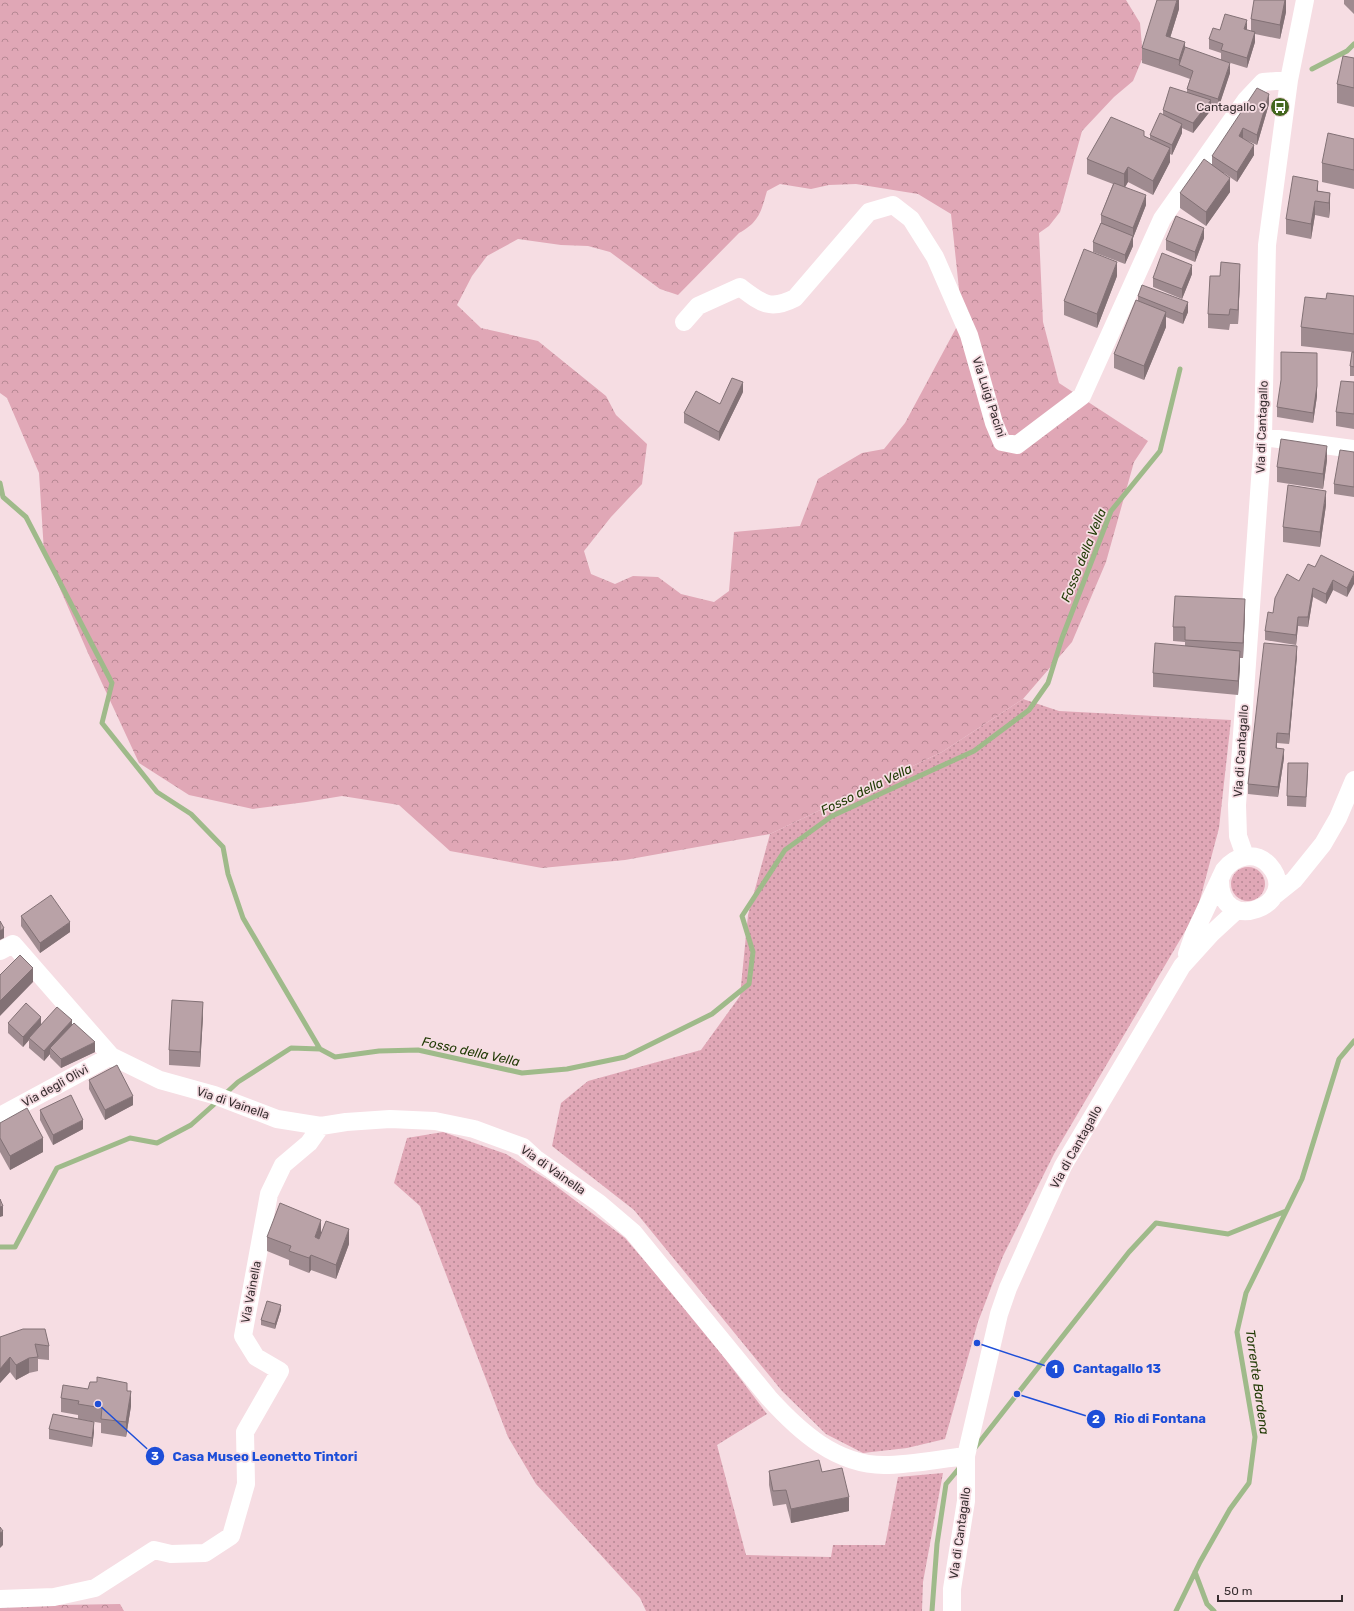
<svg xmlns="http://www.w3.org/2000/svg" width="1354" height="1611" font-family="Rubik,sans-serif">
  <defs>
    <pattern id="grass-dots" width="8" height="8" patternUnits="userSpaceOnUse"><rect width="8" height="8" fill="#e0a7b6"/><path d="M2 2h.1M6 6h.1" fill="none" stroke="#b68894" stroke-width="1.8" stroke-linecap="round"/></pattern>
    <pattern id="forest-crowns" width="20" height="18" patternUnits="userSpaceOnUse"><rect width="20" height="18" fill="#e0a7b6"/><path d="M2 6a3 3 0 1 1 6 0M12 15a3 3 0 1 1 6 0" fill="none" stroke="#b68894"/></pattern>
  </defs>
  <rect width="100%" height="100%" fill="#f6dde3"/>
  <path fill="url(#grass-dots)" d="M1023,699L1059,711L1231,720L1219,828L1197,911L1054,1154L1003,1256L978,1322L945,1439L907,1448L863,1453L826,1434L782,1391L634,1210L552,1146L561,1103L588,1081L701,1050L740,996L748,915L770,834L942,752Z
    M1231 884a17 17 0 1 1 34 0a17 17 0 1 1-34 0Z
    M443,1132L506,1154L548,1180L625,1238L702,1328L767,1414L717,1445L746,1555L831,1557L833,1545H885L898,1477L943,1473L923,1582L922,1611H646L640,1598L536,1484L508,1437L420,1206L394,1183L407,1138Z"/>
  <path fill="url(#forest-crowns)" fill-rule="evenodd" d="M0,0H1126L1140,23L1143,57L1133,81L1114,97L1082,131L1060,212L1049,226L1039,233L1043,322L1059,383L1148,441L1134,462L1106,562L1072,642L1023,699L942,752L770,834L625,860L542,868L450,851L399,805L342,796L306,802L253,809L189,795L139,763L88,653L44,552L39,473L7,398L0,393ZM780,184L811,189L829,185L856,184L918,194L951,214L962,317L905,423L884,449L862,453L818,479L800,526L734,532L729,591L714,602L681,594L658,577L633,576L615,584L591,574L584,551L611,517L642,484L647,444L616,415L606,396L538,341L481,328L457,305L472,276L487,256L518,239L561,245L588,246L610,252L660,289L678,295L739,233C759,222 761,212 767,191Z
    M120,1604L124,1611H0V1606Z"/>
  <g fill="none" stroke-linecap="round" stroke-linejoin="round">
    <path stroke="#9fba8a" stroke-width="5" d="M1312,69L1347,51L1354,44
      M0,483L3,497L26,517L112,683L102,723L157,792L191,814L223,847L228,874L243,918L320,1049
      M225,1094L238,1082L291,1048L320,1049L335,1057L379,1051L418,1050L522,1073L567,1069L625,1057L712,1014L749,984L753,952L742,916L785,850L832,816L974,751L1029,710L1048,683L1062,638L1111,511L1160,451L1180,369
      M0,1247H15L57,1168L130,1138L157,1143L191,1125L219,1100
      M974,1449L1129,1252L1156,1223L1228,1234L1286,1211
      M1195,1572L1207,1604L1214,1611
      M932,1611L937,1544L946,1484L961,1466
      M1176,1611L1200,1562L1230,1509L1249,1483L1255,1437L1237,1332L1246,1293L1302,1179L1339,1059L1354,1041"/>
    <path stroke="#fff" stroke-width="18" d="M684,322L698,306L740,287C761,303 770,311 795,298L869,212L893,205L911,219L935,257L969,335L994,423L1002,442L1017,445L1082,396L1162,219L1246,100L1263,82L1289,80
      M1263,437L1354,449
      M1245,856L1238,836L1237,805L1263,437L1267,245L1289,80L1305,0
      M1274,896L1294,880L1323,844L1338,818L1354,780
      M0,951L13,944L111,1056L160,1080L214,1095L277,1119L321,1126L346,1122L390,1119L435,1121L474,1129L523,1147L535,1158L599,1203L633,1232L769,1398C799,1431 836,1465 884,1465C911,1465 939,1459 966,1456
      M1187,954L1194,934L1224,870C1235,856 1255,850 1269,865C1304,904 1218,939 1220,878
      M0,1116L111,1056
      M0,1599L54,1597L95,1588L154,1550L171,1554L205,1553L231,1536L246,1484L245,1432L280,1371L256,1357L243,1336L269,1194L283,1165L309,1143L321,1126
      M952,1611V1589L966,1501V1456L999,1314L1008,1288L1063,1166L1182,966L1211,934L1237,910"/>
  </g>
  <path fill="#9f8b90" d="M1179,0V9L1170,38L1185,47L1230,73L1218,109L1211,106V110L1193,133L1182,128V133L1172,155L1170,154V162L1153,195L1128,182L1125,187L1146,205L1133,238V246L1125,264L1093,252V242L1101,223V215L1113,184L1087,174V159L1144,136L1150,139V135L1163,115V110L1187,92V89L1190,79L1179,75L1142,63V48Z
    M1286,0V12L1280,39L1255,34V42L1247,68L1221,60V53L1209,49V39L1220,30L1251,31V19Z
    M1344,0H1354V14L1344,4Z
    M1354,58V107L1337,103V84Z
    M1269,104L1257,145L1243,139L1254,155L1237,182L1224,173L1230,192L1206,226L1180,208V193L1212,165V156Z
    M1354,139V189L1322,182V163Z
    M1318,191L1330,193V208L1329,218L1315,215L1311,239L1286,234V219Z
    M1204,238L1195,262L1166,250V240Z
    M1192,274L1182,299L1153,287V278Z
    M1117,276L1097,328L1064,315V301Z
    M1240,278L1238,324H1230L1229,330L1208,328V314Z
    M1138,296L1188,312L1183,324L1166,317V327L1144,380L1114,368V354L1138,301Z
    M1354,296V376H1350V366L1352,352L1301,346V327L1326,299Z
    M1354,382V429L1336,426V412Z
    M743,392L719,441L684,423V413L720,404Z
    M1317,396L1313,423L1277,417V407Z
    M1354,452V497L1334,494V484Z
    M1327,460L1323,489L1277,482V467Z
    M1326,505L1320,547L1283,542V527Z
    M1315,567L1354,572L1347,597L1333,590L1326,604L1313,597L1308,627L1298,626L1296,645L1265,640V631L1273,613L1299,581Z
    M1245,613L1243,658H1240V666L1238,695L1153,687V673L1185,646V642L1173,641V627Z
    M1297,656L1289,744L1277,743V748L1284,758L1278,797L1248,794V784Z
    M1308,773L1306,807L1287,806V796Z
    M21,916L70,932L40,953L21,926Z
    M203,1016L200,1067L169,1065V1050Z
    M8,1023L41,1024L72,1026L95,1052L61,1068L50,1057V1054L44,1061L29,1048V1040L23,1047L8,1033Z
    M89,1080L133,1105L105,1120L89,1089Z
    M40,1110L83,1129L53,1145L40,1120Z
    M0,1123L43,1152L10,1170L0,1152Z
    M321,1233L349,1244L336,1279L311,1270L309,1273L289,1265V1260L267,1251V1237Z
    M281,1310L275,1329L261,1325V1320Z
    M0,1337L49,1346V1360L38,1359V1371L29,1373L16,1380L10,1372L0,1383Z
    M88,1389L127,1391L131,1406L126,1437L101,1433V1423L78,1419V1415L61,1412V1398Z
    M49,1429L94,1432L92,1447L49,1439Z
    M769,1471L822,1472L849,1511L791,1523L786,1504L773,1506L769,1485Z"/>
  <path fill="#827175" d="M1177,0H1179V9L1166,51V36Z
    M1285,0H1286V12L1280,39V25Z
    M1247,20V30L1244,29Z
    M1255,32V42L1247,68V58Z
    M1185,42V57L1179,65V60Z
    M1230,63V73L1218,109V99Z
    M1269,94V104L1257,145V135Z
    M1211,100V110L1193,133V123Z
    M1182,124V133L1172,155V145Z
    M1243,128V138L1239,146V136Z
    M1254,145V155L1237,182V172Z
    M1170,148V162L1153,195V181Z
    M1128,167V182L1124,189V174Z
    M1230,178V192L1206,226V212Z
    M1318,181V195L1317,191Z
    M1330,193V208L1329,218V203Z
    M1146,195V205L1133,238V228Z
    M1315,201V215L1311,239V224Z
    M1204,228V238L1195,262V252Z
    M1133,236V246L1125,264V255Z
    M1117,262V276L1097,328V314Z
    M1240,264V278L1238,324V310Z
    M1192,265V274L1182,299V289Z
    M1188,302V312L1183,324V314Z
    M1166,312V327L1144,380V366Z
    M1317,353V396L1313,423V413Z
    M743,382V392L719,441V432Z
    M1327,446V460L1323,489V474Z
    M1326,491V505L1320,547V532Z
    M1354,574V584L1347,597V588Z
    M1333,580V590L1326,604V594Z
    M1313,588V597L1308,627V617Z
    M1245,599V613L1243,658V643Z
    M1298,617V626L1296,645V635Z
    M1297,646V656L1289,744V734Z
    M1240,651V666L1238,695V681Z
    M1277,733V743L1276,758V748Z
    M1284,749V758L1278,797V787Z
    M70,922V932L40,953V943Z
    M4,928V938L0,940V931Z
    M33,968V982L0,1016V1001Z
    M203,1002V1016L200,1067V1052Z
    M41,1017V1026L29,1038V1040L23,1047V1037Z
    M72,1020V1029L50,1048V1054L44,1061V1051Z
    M95,1042V1052L61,1068V1059Z
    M133,1096V1105L105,1120V1110Z
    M83,1120V1129L53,1145V1135Z
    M43,1138V1152L10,1170V1156Z
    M3,1206V1216L0,1217V1207Z
    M321,1220V1234L315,1251V1237Z
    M349,1229V1244L336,1279V1265Z
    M311,1255V1270L309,1273V1258Z
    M281,1305V1310L275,1329V1324Z
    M10,1357V1372L0,1383V1369Z
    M29,1358V1373L16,1380V1365Z
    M131,1391V1406L126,1437V1422Z
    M94,1422V1432L92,1447V1438Z
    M849,1497V1511L791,1523V1509Z
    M3,1531V1545L0,1548V1533Z"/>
  <path fill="#b9a2a7" stroke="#827175" d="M1157,0H1177L1166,36L1185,42L1179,60L1142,48Z
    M1254,0H1285L1280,25L1251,19Z
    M1225,14L1247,20L1244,29L1255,32L1247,58L1221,50L1223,44L1209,39L1213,28L1220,30Z
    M1185,47L1230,63L1218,99L1187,89L1193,71L1179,65Z
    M1343,56L1354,58V88L1337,84Z
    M1170,87L1211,100L1193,123L1163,110Z
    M1257,88L1269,94L1257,135L1243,128L1239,136L1254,145L1237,172L1212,156Z
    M1160,113L1182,124L1172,145L1150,135Z
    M1111,117L1144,131V136L1170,148L1153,181L1128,167L1124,174L1087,159Z
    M1328,133L1354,139V170L1322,163Z
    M1204,159L1230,178L1206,212L1180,193Z
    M1293,176L1318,181L1317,191L1330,193L1329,203L1315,201L1311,224L1286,219Z
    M1114,183L1146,195L1133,228L1101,215Z
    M1176,216L1204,228L1195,252L1166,240Z
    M1101,223L1133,236L1125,255L1093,242Z
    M1084,249L1117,262L1097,314L1064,301Z
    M1162,253L1192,265L1182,289L1153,278Z
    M1221,262L1240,264L1238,310L1230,309L1229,315L1208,314L1210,276H1220Z
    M1142,285L1188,302L1183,314L1138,296Z
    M1327,293L1354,296V334L1301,327L1305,297L1326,299Z
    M1136,300L1166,312L1144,366L1114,354Z
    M1281,352L1317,353V386L1313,413L1277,407L1281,380Z
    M1352,352H1354V367L1350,366Z
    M732,378L743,382L719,432L684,413L696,391L720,404Z
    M1341,381L1354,382V414L1336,412Z
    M1281,439L1327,446L1323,474L1277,467Z
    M1340,450L1354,452V487L1334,484Z
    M1288,485L1326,491L1320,532L1283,527Z
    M1321,555L1354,572V574L1347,588L1333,580L1326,594L1313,588L1308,617H1298L1296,635L1265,631L1268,612L1273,613L1275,598L1287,574L1299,581L1308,564L1315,567Z
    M1175,596L1245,599L1243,643L1185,640V627H1173Z
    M1155,643L1240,651L1238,681L1153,673Z
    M1264,643L1297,646L1289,734L1277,733L1276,748L1284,749L1278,787L1248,784Z
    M1288,763H1308L1306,797L1287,796Z
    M51,895L70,922L40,943L21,916Z
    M0,921L4,928L0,931Z
    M20,955L33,968L0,1001V975Z
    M172,1000L203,1002L200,1052L169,1050Z
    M26,1003L41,1017L23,1037L8,1023Z
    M57,1007L72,1020L44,1051L29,1038Z
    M74,1023L95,1042L61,1059L50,1048Z
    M117,1065L133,1096L105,1110L89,1080Z
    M71,1095L83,1120L53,1135L40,1110Z
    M27,1108L43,1138L10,1156L0,1138V1123Z
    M0,1199L3,1206L0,1207Z
    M280,1203L321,1220L315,1237L319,1239L326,1221L349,1229L336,1265L311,1255L309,1258L289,1251L291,1246L267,1237Z
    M267,1301L281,1305L275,1324L261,1320Z
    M23,1329H45L49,1346L35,1344L38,1357L29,1358L16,1365L10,1357L0,1369V1337Z
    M97,1377L127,1383V1391H131L126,1422L101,1419L102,1408L78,1404L79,1401L61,1398L63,1385L88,1389L90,1382H97Z
    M53,1414L94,1422L92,1438L49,1429Z
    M819,1460L822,1472L842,1468L849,1497L791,1509L786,1490L773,1491L769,1471Z
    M0,1527L3,1531L0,1533Z"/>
  <defs>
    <symbol id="bus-disc" viewBox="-11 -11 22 22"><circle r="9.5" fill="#43661e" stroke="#f6dde3"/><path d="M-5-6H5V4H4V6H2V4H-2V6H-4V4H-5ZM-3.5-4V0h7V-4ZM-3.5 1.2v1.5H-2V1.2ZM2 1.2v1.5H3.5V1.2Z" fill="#fff"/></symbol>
  </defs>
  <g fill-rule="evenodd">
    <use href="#bus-disc" x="1269" y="96" width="22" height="22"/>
  </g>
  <g text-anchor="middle" stroke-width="3.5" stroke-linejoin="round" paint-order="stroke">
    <g font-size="12" fill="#372e30" stroke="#f6dde3" text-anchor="end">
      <text x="1266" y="111">Cantagallo 9</text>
    </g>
    <g font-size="12" fill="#372e30" stroke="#f6dde3">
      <text transform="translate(989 397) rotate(72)" y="4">Via Luigi Pacini</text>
      <text transform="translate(1262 427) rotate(-88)" y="4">Via di Cantagallo</text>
      <text transform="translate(1241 751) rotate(-86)" y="4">Via di Cantagallo</text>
      <text transform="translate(55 1086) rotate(-29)" y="4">Via degli Olivi</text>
      <text transform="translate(233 1103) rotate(19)" y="4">Via di Vainella</text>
      <text transform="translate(1076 1147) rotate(-61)" y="4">Via di Cantagallo</text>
      <text transform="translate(553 1170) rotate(35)" y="4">Via di Vainella</text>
      <text transform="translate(251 1292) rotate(-79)" y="4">Via Vainella</text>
      <text transform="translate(960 1533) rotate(-82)" y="4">Via di Cantagallo</text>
    </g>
    <g font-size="13" font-style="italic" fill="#223b06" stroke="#f6dde3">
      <text transform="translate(1083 555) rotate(-68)" y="5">Fosso della Vella</text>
      <text transform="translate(866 789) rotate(-26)" y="5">Fosso della Vella</text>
      <text transform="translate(471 1051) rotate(12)" y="5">Fosso della Vella</text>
      <text transform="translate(1258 1382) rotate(82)" y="5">Torrente Bardena</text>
    </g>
  </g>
  <path fill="none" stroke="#1d4ed8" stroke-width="1.5" d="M977 1343L1055 1369M1017 1394L1096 1419M98 1404L155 1456"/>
  <g fill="#1d4ed8" stroke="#f6dde3" stroke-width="1.5">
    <circle cx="977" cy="1343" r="4"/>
    <circle cx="1017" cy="1394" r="4"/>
    <circle cx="98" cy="1404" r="4"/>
    <circle cx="1055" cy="1369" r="10"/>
    <circle cx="1096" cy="1419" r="10"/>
    <circle cx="155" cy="1456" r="10"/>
  </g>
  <g font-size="12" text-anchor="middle" font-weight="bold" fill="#fff">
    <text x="1055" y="1373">1</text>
    <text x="1096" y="1423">2</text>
    <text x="155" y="1460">3</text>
  </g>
  <g font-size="13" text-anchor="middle" font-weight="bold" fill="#1d4ed8" stroke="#f6dde3" stroke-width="3.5" stroke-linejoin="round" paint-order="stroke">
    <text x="1117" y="1373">Cantagallo 13</text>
    <text x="1160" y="1423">Rio di Fontana</text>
    <text x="265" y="1461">Casa Museo Leonetto Tintori</text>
  </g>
  <path d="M1218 1595v6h124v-6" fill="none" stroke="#372e30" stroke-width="2"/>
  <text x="1224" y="1595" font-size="12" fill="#372e30" stroke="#f6dde3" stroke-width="3" paint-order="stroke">50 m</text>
</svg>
